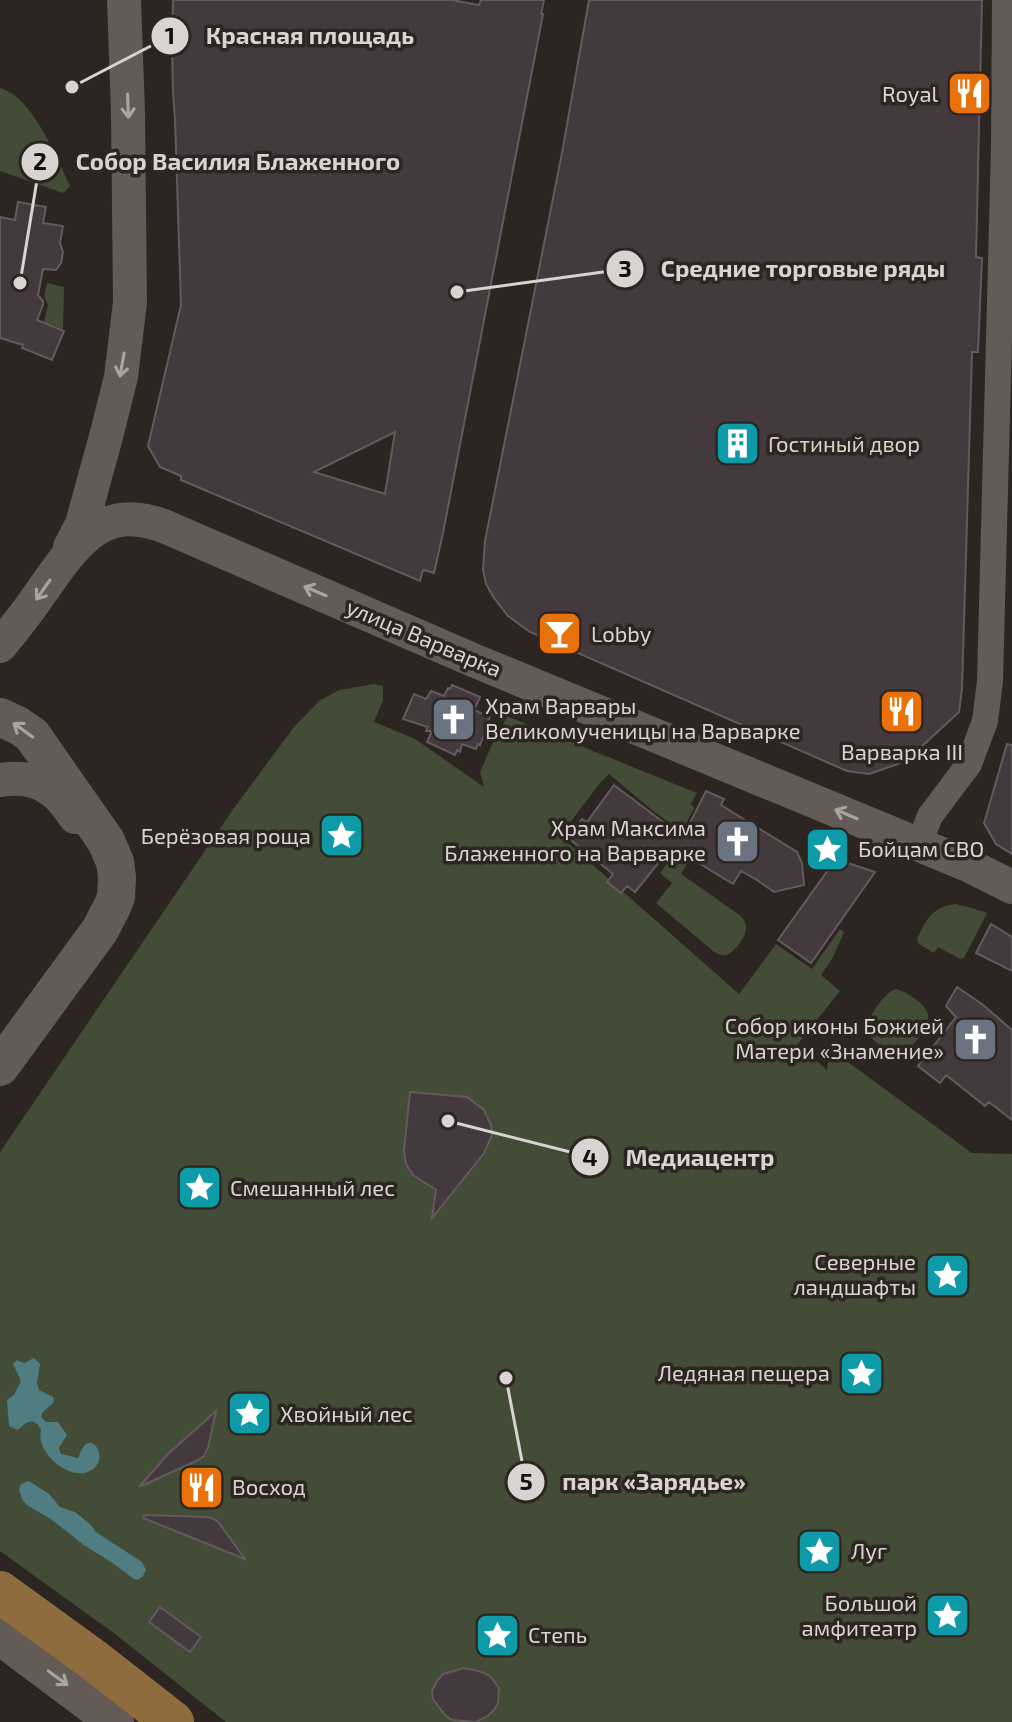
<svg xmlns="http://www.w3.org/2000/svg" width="1012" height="1722" font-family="'Exo 2',sans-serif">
  <rect width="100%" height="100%" fill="#2d2521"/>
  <path fill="#424c37" d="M0,88C31,95 58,159 70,186L63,193L0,171Z
    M47,283L64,287L63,329L44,322L48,305L44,296Z
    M374,684L383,686V700L374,722L415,739L484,787L480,772L499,729H501L507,716L697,793L691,804L694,808L682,832L652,810L609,774L600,783L560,836L739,994L776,944L812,969L840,929L844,932L832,959L821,975L840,991L797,1045L827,1070C828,1064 827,1059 834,1056L841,1057L972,1153L1012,1154V1722H226L115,1634L0,1551V1152L234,808L294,727L319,701L339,690Z
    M674,854L688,862L681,874L741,916C744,921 746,922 746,928C746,937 734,953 726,955C721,956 718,954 713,951L656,903L672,883L660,873Z
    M955,904L968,907L987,913L964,958L960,959L938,947L934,953L919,944L917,939C926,919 933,907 955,904Z
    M895,989C904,991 910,995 918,1001C942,1020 919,1036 905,1054C903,1055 901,1056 898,1056C892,1056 869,1038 867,1032C864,1020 885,993 895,989Z"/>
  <path fill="#4f7d82" d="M34,1358L40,1364L37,1383L39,1390L53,1397L54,1402L42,1413L41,1417L46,1422H58L67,1435L59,1448L61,1454L78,1458C80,1454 81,1450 84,1446C95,1433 109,1462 90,1471C69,1482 35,1452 41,1430C34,1416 26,1422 18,1430L9,1426L7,1400L14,1395L21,1381L13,1364L17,1360L24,1363Z
    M29,1481L49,1494L60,1507L75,1512L90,1524L96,1532L142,1562L146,1570L143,1576L138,1580L134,1579L114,1564L84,1545L52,1520L27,1505L23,1501L19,1490L21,1484Z"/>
  <path fill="#443a3d" stroke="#645a5d" stroke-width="2" fill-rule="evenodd" d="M173,0H452L479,5L481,0H544L541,14H543L443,533L434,573L423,570L420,581L181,480V476L160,467L148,446L181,305L175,119L173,92L172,44ZM395,432L385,494L314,472Z
    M589,0H982L976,257L982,258L978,352H972L962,689L959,712L920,748L898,764L869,774L847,771L530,632L508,616L494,598L486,584L483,570L485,541L562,153Z
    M18,202L46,207L43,223L63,226L60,243L63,252L61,263L56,270L43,269L38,295L43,301V305L37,320L64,331L52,360L22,348L23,345L0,338V217L15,220Z
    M452,685L480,697L474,710L490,717L486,725H488L480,745L478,744L476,749L462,744L460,752L457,750L455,755L427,742L432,731H426L428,727L403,719L414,694L426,699L431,691L444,696L448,688L450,689Z
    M1007,744L1012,745V854L996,844L984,823Z
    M614,785L683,837L706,791L724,799L721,805L797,852L802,863L804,885L774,892L757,880L741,871L733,884L682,853L668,851L635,892L627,886L621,893L607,882L613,874L567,837L582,819L587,822Z
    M836,859L875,872L811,963L778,940Z
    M991,924L1012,937V971L976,953Z
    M957,987L982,1004L1012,1030V1120L989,1102L985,1106L946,1075L940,1083L918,1066L956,1017L946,1006Z
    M410,1092L467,1097L484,1110L491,1125L492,1135L484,1153L432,1218L436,1190L413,1175L406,1164L404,1151Z
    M216,1411L208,1448L204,1456L196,1461L139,1487L169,1453Z
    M144,1515L207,1517L214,1519L219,1523L245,1559L143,1518Z
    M160,1607L201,1637L190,1652L149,1622Z
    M464,1668L482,1672L490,1676L499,1688L498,1703L494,1710L488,1716L476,1722L452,1720L444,1714L433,1699L432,1691L437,1681L443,1674Z"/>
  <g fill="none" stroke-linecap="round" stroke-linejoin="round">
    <path stroke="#645a56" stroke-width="26" d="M919,844L930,816L969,764L985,721L990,681L1004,148L1005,0"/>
    <path stroke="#645a56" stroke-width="34" d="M70,547L82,524L107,433L121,377L130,302L128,113L124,0
      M0,646C15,628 29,610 42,591C75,544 102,501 166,527L473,660L968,865L1012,887
      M0,780C36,774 57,788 75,817"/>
    <path stroke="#645a56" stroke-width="38" d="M0,717L19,726L32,735L106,841L115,862L117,877L116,897L112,907L100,930L0,1067
      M0,1636L115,1722"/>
    <path stroke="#8f6c3e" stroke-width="42" d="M0,1592L95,1661L173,1722"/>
  </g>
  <defs><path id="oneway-shaft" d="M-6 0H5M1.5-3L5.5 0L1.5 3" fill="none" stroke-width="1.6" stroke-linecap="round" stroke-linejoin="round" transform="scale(2)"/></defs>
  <g stroke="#aaa3a0">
    <use href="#oneway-shaft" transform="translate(128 106) rotate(88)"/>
    <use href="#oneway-shaft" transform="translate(122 365) rotate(100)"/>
    <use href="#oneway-shaft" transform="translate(43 590) rotate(125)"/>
    <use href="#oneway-shaft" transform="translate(315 591) rotate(-157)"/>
    <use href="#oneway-shaft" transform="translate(23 730) rotate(-144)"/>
    <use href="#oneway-shaft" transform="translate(846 814) rotate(-157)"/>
    <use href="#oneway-shaft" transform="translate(58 1678) rotate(36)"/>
  </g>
  <defs>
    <symbol id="restaurant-square" viewBox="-11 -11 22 22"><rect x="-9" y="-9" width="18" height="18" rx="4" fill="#e8710a" stroke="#2d2521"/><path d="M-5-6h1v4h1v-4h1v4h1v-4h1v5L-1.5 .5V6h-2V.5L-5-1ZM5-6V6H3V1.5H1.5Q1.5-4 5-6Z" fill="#fff"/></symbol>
    <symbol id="building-square" viewBox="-11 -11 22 22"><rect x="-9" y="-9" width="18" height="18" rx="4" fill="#0f9aa8" stroke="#2d2521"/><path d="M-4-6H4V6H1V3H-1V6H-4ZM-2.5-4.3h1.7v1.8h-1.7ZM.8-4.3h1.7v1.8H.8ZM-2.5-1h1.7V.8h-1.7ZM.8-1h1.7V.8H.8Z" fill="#fff"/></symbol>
    <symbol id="bar-square" viewBox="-11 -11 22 22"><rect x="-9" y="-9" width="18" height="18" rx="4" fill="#e8710a" stroke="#2d2521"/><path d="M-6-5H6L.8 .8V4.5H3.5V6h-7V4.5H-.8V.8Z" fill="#fff"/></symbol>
    <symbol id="church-square" viewBox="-11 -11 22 22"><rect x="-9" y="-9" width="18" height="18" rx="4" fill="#6b7280" stroke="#2d2521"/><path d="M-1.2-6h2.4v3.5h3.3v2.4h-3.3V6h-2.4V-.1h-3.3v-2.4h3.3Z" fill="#fff"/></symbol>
    <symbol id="sight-square" viewBox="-11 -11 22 22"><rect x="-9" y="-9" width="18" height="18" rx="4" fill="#0f9aa8" stroke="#2d2521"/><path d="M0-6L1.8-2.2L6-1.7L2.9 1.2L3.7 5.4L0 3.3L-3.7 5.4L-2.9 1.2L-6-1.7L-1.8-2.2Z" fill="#fff"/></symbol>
  </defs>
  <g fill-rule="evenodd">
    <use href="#restaurant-square" x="944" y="68" width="51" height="51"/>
    <use href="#building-square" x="712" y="418" width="51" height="51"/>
    <use href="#bar-square" x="534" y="608" width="51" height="51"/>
    <use href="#restaurant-square" x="876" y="686" width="51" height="51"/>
    <use href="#church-square" x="428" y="694" width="51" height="51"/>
    <use href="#sight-square" x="316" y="810" width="51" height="51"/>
    <use href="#church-square" x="712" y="816" width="51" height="51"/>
    <use href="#sight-square" x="802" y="824" width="51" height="51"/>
    <use href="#church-square" x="950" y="1014" width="51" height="51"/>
    <use href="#sight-square" x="174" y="1162" width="51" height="51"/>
    <use href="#sight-square" x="922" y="1250" width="51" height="51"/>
    <use href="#sight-square" x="836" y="1348" width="51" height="51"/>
    <use href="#sight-square" x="224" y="1388" width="51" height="51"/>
    <use href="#restaurant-square" x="176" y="1462" width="51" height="51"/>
    <use href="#sight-square" x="794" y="1526" width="51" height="51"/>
    <use href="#sight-square" x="922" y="1590" width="51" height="51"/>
    <use href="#sight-square" x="472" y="1610" width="51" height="51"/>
  </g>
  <g text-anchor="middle" stroke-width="7" stroke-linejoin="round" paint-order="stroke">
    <g font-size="22" fill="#d9d3d1" stroke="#2d2521" text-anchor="start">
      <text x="938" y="102" text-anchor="end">Royal</text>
      <text x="768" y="452">Гостиный двор</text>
      <text x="591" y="642">Lobby</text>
      <text x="485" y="714">Храм Варвары<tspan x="485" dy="25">Великомученицы на Варварке</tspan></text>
      <text x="902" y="760" text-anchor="middle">Варварка III</text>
      <text x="706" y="836" text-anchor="end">Храм Максима<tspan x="706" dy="25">Блаженного на Варварке</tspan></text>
      <text x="311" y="844" text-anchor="end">Берёзовая роща</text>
      <text x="858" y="857">Бойцам СВО</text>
      <text x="944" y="1034" text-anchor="end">Собор иконы Божией<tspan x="944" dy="25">Матери «Знамение»</tspan></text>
      <text x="230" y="1196">Смешанный лес</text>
      <text x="916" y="1270" text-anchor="end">Северные<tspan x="916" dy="25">ландшафты</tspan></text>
      <text x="830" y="1381" text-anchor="end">Ледяная пещера</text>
      <text x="280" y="1422">Хвойный лес</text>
      <text x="232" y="1495">Восход</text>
      <text x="851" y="1559">Луг</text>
      <text x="917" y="1611" text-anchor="end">Большой<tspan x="917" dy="25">амфитеатр</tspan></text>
      <text x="528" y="1643">Степь</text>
    </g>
    <g font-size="22" fill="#d9d3d1" stroke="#2d2521">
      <text transform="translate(424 638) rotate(23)" y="8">улица Варварка</text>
    </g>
  </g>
  <path fill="none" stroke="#d9d3d1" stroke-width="3" d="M72 87L170 36M20 283L40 162M457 292L625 269M448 1121L590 1157M506 1378L526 1482"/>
  <g fill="#d9d3d1" stroke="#2d2521" stroke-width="3">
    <circle cx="72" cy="87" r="8"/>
    <circle cx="20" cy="283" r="8"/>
    <circle cx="457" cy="292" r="8"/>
    <circle cx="448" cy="1121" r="8"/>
    <circle cx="506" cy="1378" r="8"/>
    <circle cx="170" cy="36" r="20"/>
    <circle cx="40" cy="162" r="20"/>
    <circle cx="625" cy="269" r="20"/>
    <circle cx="590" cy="1157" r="20"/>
    <circle cx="526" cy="1482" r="20"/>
  </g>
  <g font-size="24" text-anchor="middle" font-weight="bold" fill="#111">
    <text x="170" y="44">1</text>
    <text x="40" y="170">2</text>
    <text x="625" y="277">3</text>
    <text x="590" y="1166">4</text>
    <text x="526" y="1490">5</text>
  </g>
  <g font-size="24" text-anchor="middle" font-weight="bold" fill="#d9d3d1" stroke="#2d2521" stroke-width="7" stroke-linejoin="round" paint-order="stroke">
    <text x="310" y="44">Красная площадь</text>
    <text x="238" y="170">Собор Василия Блаженного</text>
    <text x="803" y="277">Средние торговые ряды</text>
    <text x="700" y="1166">Медиацентр</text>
    <text x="654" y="1490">парк «Зарядье»</text>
  </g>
</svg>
